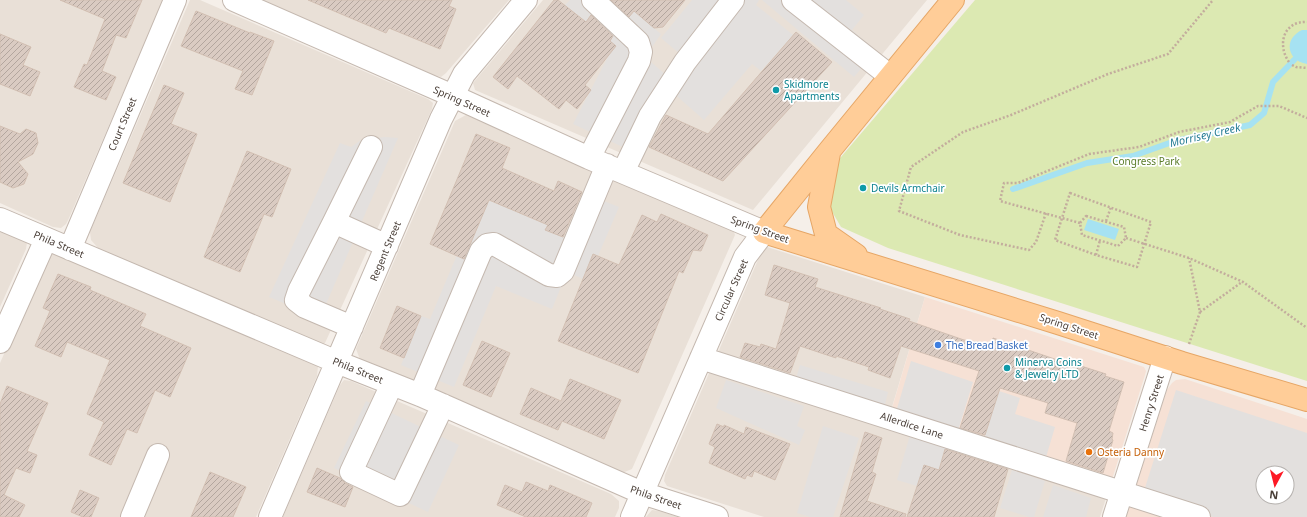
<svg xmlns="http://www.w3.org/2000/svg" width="1307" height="517" font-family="'Noto Sans',sans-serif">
  <defs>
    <pattern id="building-hatch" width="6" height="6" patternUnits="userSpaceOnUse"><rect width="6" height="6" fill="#dacbc2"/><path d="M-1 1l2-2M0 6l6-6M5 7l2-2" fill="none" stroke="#b3a69e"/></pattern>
  </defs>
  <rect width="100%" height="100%" fill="#f5efe9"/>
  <path fill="#e9e0d7" d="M0,0H163L69,218L66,224L61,228L53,227L0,203Z
    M190,0H200L428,99L433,103L432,109L325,343L320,347L310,344L98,248L91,240L90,232Z
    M261,0H509L446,73L441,77L434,75Z
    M543,0H927L753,210L475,90L473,83Z
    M466,115L732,227L735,235L632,469L622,473L361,362L356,349L455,121Z
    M0,228L27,242L26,249L0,307Z
    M764,246L925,297L889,417L1109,489L1100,517H764L667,486L664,481L665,475Z
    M53,253L312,362L318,366L317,376L256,517H0V363L47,257Z
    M344,380L351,381L611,494L619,501V508L615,517H283L340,385Z
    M652,510L659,511L678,517H646Z"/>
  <path fill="#f6e1d5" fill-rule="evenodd" d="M925,297L1144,367L1146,371L1145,375L1109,489L889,418Z
    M1185,379L1307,419V517H1126L1167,390L1172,383L1176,380ZM1263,473H1287V497H1263Z"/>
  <path fill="#dce9b2" d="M975,0H1307V381L888,248L841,227L827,203L835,164Z"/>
  <path fill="#e3e0de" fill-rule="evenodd" d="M570,0H601L626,21L634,11L661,34L645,57L665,74L627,149L573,124L609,55L616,46L565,5Z
    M692,0H759L756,5L793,35L761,71L752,64L704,120L662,83L680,54L661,38Z
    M762,0H846L864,15L852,30L876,51L854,77Z
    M385,137L398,138L320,318L269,297L340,143L351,147L361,140Z
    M584,193L619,207L598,256L583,279L567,272L552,309L496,286L454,387L401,365L421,316L430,319L457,255L464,258L488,200L548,225L546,230L565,238Z
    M911,361L973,382L958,431L896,412Z
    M800,365L888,392L883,413L794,385Z
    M726,380L804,406L797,426L805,430L799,445L716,408Z
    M1176,390L1307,433V517H1213L1143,494ZM1263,473H1287V497H1263Z
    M999,391L1020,398L1015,414L1055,427L1044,464L982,444Z
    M366,401L459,445L428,512L334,468Z
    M823,426L859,438L833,517H810L797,513Z
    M910,435L946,447L939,470L924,465L917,486L897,480Z
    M1012,470L1045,481L1034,517H1029L1000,508Z
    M1053,485L1091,498L1086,517H1043Z"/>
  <path fill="#a6e2f2" d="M1302,30H1307V64C1287,61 1283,39 1302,30Z
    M1088,219L1119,229L1115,240L1084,230Z"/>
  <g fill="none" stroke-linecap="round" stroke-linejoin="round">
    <path stroke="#a6e2f2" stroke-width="6" d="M1013,189L1087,163L1133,156L1175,141L1250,125L1264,113L1273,82L1295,59"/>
  </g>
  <path fill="url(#building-hatch)" stroke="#d2bfb2" d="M60,0H142L126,38L116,35L102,71L116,77L106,100L74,87L84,64L87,65L105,19Z
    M308,0H452L449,6L456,9L440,49L389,28L386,33Z
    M554,0H558L586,22L591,15L613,36L610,41L616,46L585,85L591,90L577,109L566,100L559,109L517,76L508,89L493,77Z
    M611,0H685L663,27L654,28L634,11L629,17Z
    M196,11L250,33V32L274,41L252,95L235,89L243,71L181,46Z
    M796,32L832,62L723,181L649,147L666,115L708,134Z
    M0,34L31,47L23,65L40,72L30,96L0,84Z
    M164,85L184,93L171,124L197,134L170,202L123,183Z
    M0,126L20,134L26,129L36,133L38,143L33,154L18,162L28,174L24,184L13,188L0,182Z
    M476,134L510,148L502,168L554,191L558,181L582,192L563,237L545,230L548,225L489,200L464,259L430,244Z
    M247,151L291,169L272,217L264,214L240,272L204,257Z
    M661,214L708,235L701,251L693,250L683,273L679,271L638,373L558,341L593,254L619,265L642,215L657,222Z
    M774,265L818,279L815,287L881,308L880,309L910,319L909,321L964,340L992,344L993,338L1081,368V366L1106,374L1105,376L1124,382L1109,431L1113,433L1112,439L1113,440L1103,473L1066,461L1077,423L1045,413L1048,403L1000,388L985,435L960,428L979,371L901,346L890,378L868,370L869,367L836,356V358L800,346L790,373L740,357L745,343L760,347L761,344L776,349L790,303L765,295Z
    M58,274L91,287L90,290L146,314L140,326L191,348L170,397L155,390L137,433L127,429L111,465L89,455L104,422L87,414L110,360L67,342L61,357L35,346L50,311L43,308Z
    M397,306L421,316L404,358L380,348Z
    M482,341L510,353L491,397L463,385Z
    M570,379L621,400L604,439L562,421L558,430L520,414L531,388L561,401Z
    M7,386L48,403L27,451L37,455L30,473L16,468L4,495L25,505L19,517H0V404Z
    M717,424L724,427V425L744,434L746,427L790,444L775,480L754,471L752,477L747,475L745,479L709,463L715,447L709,444Z
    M865,432L882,438L872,472L876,474L867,501L906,514L905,517H840Z
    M945,449L1008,469L994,517H907L924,465L939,470Z
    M317,468L340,478L345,483L353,487L345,507L307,492Z
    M210,472L246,487L233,517H191Z
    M526,482L548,491L550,485L592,503L586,517H526L497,505L505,485L522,492Z
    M80,490L99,498L91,517H83L71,512Z"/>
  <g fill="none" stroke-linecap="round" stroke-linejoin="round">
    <defs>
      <path id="minor" d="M234,0L453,96L589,158L764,232L745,257L632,517
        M793,0L890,76
        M589,158L639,61L641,52L638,42L593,0
        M623,172L650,116L685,62L733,0
        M0,219L337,362L420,395L642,493L717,517
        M334,222L387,246
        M70,249L175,0
        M352,327L305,307L296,300L299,291L334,222L371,147
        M0,342L46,239
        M701,358L1199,517
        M392,384L351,472L400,495L443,405
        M420,395L481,251L487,245L494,244L549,275L557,276L563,271L607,165
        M132,517L158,455
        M270,517L441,119L464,74L526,0
        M1114,517L1165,357"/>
      <path id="major" d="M953,0L830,150L764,232L1058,323L1182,363L1307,400
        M829,153L819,207L826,234L856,255"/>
    </defs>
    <use href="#minor" stroke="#c4b8af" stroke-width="24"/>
    <use href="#major" stroke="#e6a666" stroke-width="24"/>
    <path stroke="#c3ad9d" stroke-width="2.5" stroke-dasharray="2 2" stroke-linecap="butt" d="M1289,62C1277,45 1283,21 1307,22
      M1292,65L1296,67L1307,68
      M1070,193L1151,222L1137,267L1096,255L1055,240Z
      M1046,213L1036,242L1029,250L960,235L899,211L911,167L963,132L1011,115L1108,74L1168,54L1213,0
      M1086,216L1124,227L1126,238L1118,246L1082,235L1080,223Z
      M1106,221L1111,207
      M1080,223L1000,201L1004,183H1018L1089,154L1139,147L1179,132L1230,122L1258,106H1279L1307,118
      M1126,238L1189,258L1243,282L1307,328
      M1096,255L1100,240
      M1200,312L1242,282
      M1189,344L1200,312L1189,258"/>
    <use href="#minor" stroke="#fff" stroke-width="22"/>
    <use href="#major" stroke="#ffcd98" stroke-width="22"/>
  </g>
  <g fill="#0f9aa8" stroke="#fff" stroke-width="1.5">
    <circle cx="776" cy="90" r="4"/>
    <circle cx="863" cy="188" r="4"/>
    <circle cx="1007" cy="368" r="4"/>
  </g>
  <circle fill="#3f7fe0" stroke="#fff" stroke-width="1.5" cx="938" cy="345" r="4"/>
  <circle fill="#e8710a" stroke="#fff" stroke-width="1.5" cx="1089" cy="452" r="4"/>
  <g text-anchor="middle" stroke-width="3.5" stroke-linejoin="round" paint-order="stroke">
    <g font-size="10" fill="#0d838f" stroke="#fff" text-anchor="start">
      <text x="784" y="88">Skidmore<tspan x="784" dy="12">Apartments</tspan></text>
      <text x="871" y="192">Devils Armchair</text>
      <text x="1015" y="366">Minerva Coins<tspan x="1015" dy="12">&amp; Jewelry LTD</tspan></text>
    </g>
    <g font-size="10" fill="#493e37" stroke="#fff">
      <text transform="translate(462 101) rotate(24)" y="4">Spring Street</text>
      <text transform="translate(122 124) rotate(-67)" y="4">Court Street</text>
      <text transform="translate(760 229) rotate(20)" y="4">Spring Street</text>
      <text transform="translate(59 244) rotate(23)" y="4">Phila Street</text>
      <text transform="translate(385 251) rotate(-67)" y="4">Regent Street</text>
      <text transform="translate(731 290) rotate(-66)" y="4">Circular Street</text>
      <text transform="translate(1069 326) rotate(18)" y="4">Spring Street</text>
      <text transform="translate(358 370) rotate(22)" y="4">Phila Street</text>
      <text transform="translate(1151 403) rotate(-72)" y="4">Henry Street</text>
      <text transform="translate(912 425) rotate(18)" y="4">Allerdice Lane</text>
      <text transform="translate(656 497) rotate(19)" y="4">Phila Street</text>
    </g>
    <g font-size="10" fill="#5a7c29" stroke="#fff">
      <text x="1146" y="165">Congress Park</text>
    </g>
    <g font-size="10" fill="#366cbe" stroke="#fff" text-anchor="start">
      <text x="946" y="349">The Bread Basket</text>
    </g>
    <g font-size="10" fill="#c56008" stroke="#fff" text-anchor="start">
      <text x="1097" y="456">Osteria Danny</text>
    </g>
    <g font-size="11" font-style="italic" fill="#287e96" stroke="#fff">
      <text transform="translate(1205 135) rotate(-13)" y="4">Morrisey Creek</text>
    </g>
  </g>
  <g transform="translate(1275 485) rotate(187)"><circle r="19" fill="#ffffff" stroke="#b6b2af"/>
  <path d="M0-3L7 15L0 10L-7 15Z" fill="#fd1925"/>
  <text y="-6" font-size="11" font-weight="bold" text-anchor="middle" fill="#493e37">N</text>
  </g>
</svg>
